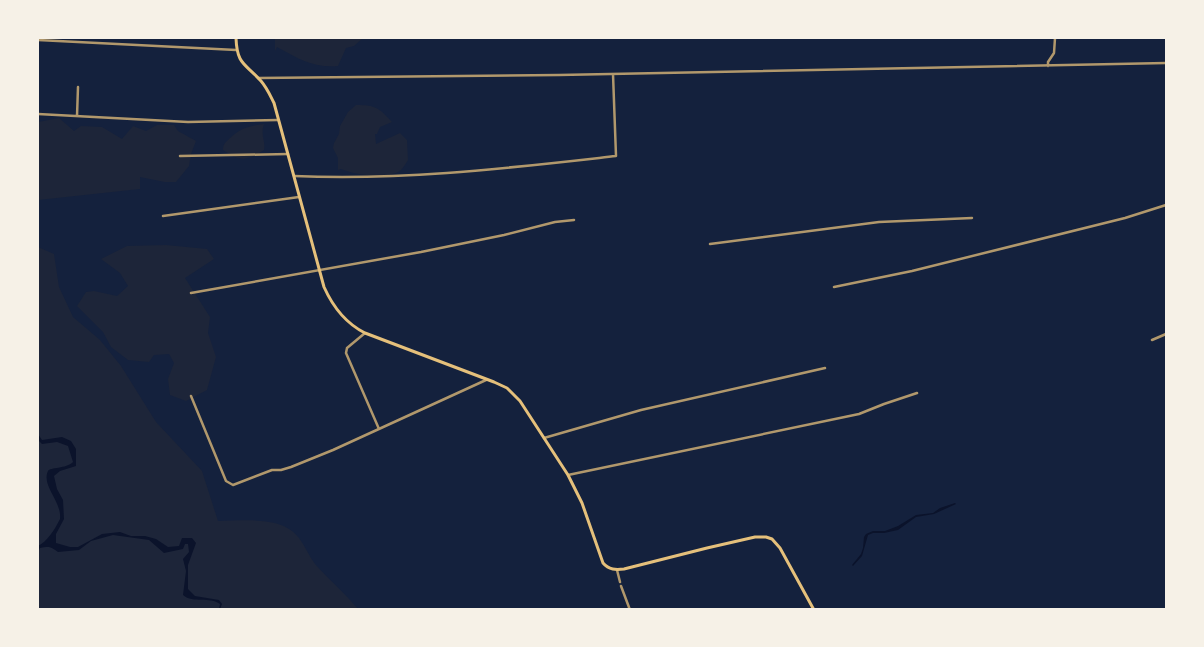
<svg xmlns="http://www.w3.org/2000/svg" width="1204" height="647" font-family="Lato,sans-serif">
  <rect width="100%" height="100%" fill="#14213d"/>
  <path fill="#1d2539" d="M275,38H363L354,46L346,48L338,66C313,68 299,59 277,47L275,51Z
    M356,105C376,105 379,108 392,122L380,127L377,134H375L376,144L400,133L407,140L408,160C406,163 404,167 401,170C389,180 355,175 341,169L338,170V158L333,148L334,143L339,134L340,126L348,112Z
    M59,118L74,131L81,126L102,127L122,139L133,126L146,131L157,125H174L178,131L196,141L191,154L189,166L176,182H165L140,177V189L38,200V122Z
    M264,124C260,136 266,141 264,150C246,162 240,161 223,150C223,144 225,143 229,139C240,128 249,126 264,124Z
    M166,245L207,249L214,259L185,278L210,317L208,333L216,357L207,390L186,401L170,395L168,379L174,363L169,354L154,355L149,362L128,360L111,347L103,332L77,306L86,292L94,291L117,296L128,286L120,273L101,259L127,246Z
    M38,247L54,254L59,287L73,317L100,340L121,366L156,422L202,471L218,521C243,521 282,515 299,538C305,546 309,556 315,564C329,580 345,593 358,609H38Z"/>
  <path fill="#0b132b" d="M38,434L42,440L62,437L71,441L76,449V466L60,471L54,476L57,489L63,500L64,519L56,534V543L70,547H78L102,534L120,532L131,536H145L156,539L168,547L179,546L182,538H192L196,543L188,565V589L195,596L219,600L222,604L220,609H219L220,604C210,596 193,604 183,595L186,571L183,559L189,552L188,544H185L183,549L164,553L149,540L113,535L91,541L79,550L58,552C51,547 50,546 40,548L38,552V546C47,542 55,529 60,519C62,501 41,486 48,471C50,467 66,469 73,462L68,446L57,442L42,444L38,440Z
    M955,503L956,504L934,514L916,517L898,530L884,533H873L868,535L862,556L853,566L852,565L861,554L863,548L864,537L866,534L873,531H885L898,526L916,515L933,513L940,508Z"/>
  <g fill="none" stroke-linecap="round" stroke-linejoin="round">
    <path stroke="#b1986c" stroke-width="2.5" d="M38,40L236,50
      M1048,66V62L1054,53L1055,38
      M258,78L559,75L1166,63
      M38,114L188,122L278,120
      M77,116L78,87
      M180,156L288,154
      M294,176C402,181 509,168 616,156L613,74
      M163,216L299,197
      M710,244L879,222L972,218
      M834,287L912,271L1125,218L1166,205
      M191,293L421,252L504,235L555,222L574,220
      M365,333L347,348L346,353L379,429
      M1152,340L1166,334
      M191,396L226,481L233,485L272,470H281L291,467L333,450L486,380
      M544,438L641,410L825,368
      M568,475L859,414L884,404L917,393
      M617,570L620,582
      M621,586L630,610
      M1166,610V609"/>
    <path stroke="#e5c07b" stroke-width="3" d="M236,38C237,65 245,63 261,81C267,88 270,95 274,103L324,287C333,307 345,323 365,333L494,382L507,388L520,401L568,475L582,503L603,563C609,570 616,570 624,569L707,548L755,537H766L772,539L780,548L814,610"/>
  </g>
  <rect width="1204" height="647" fill="none" stroke="#f6f1e7" stroke-width="78"/>
</svg>
